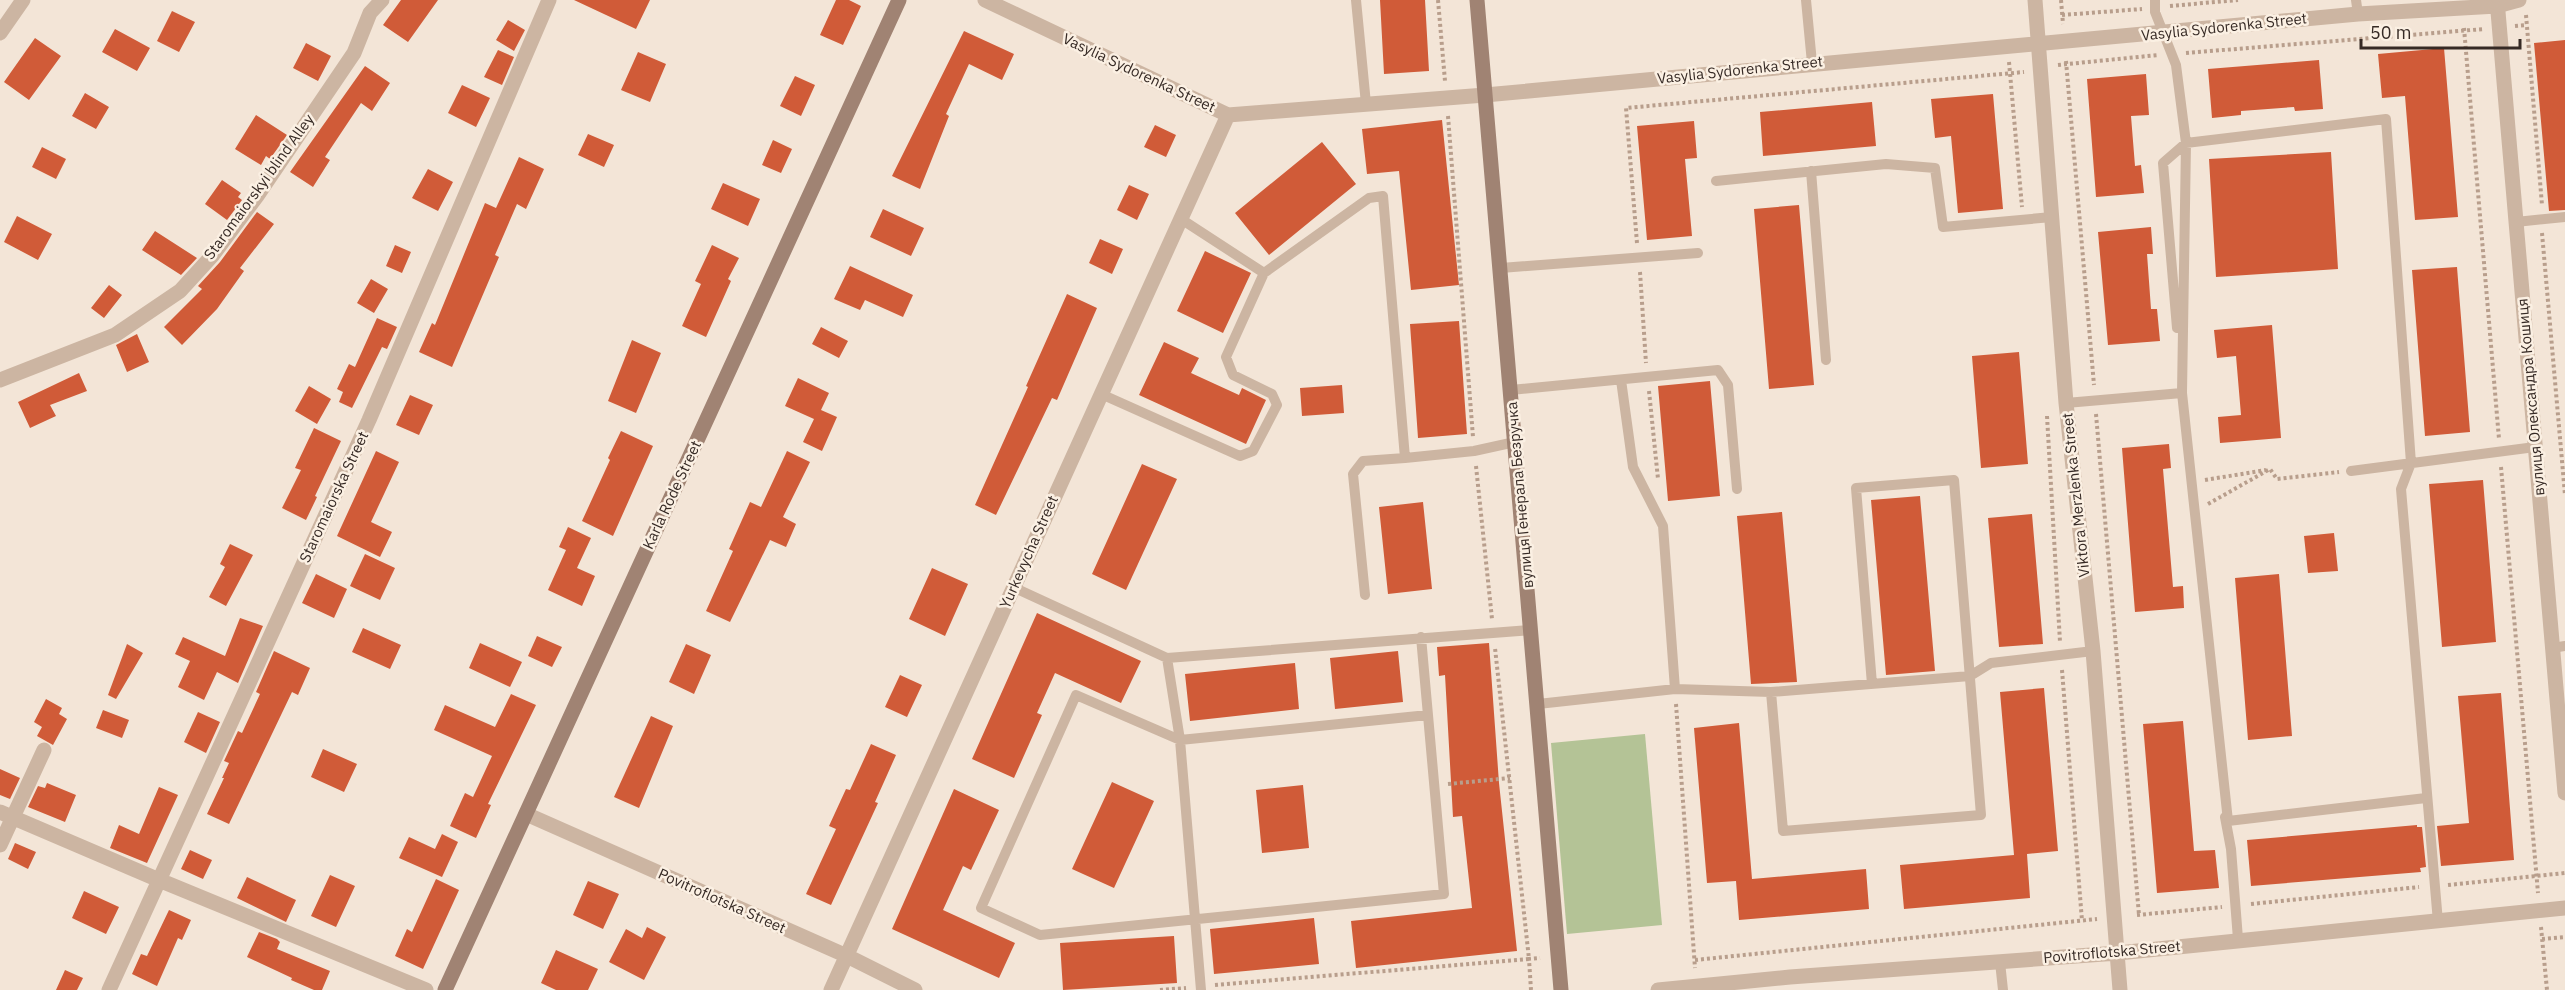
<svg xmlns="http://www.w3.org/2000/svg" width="2565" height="990" font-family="'IBM Plex Sans',sans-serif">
  <rect width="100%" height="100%" fill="#f3e5d7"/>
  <path fill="#b4c396" d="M1645,734L1662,925L1567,934L1551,743Z"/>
  <path fill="#d05b38" d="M401,0H438L408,42L383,25Z
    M574,0H650L636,29Z
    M836,0H849L861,6L843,45L820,35Z
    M1380,0H1425L1429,71L1384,74Z
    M172,11L195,22L179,52L157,41Z
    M508,20L525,30L514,51L496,40Z
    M115,29L150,48L137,71L102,52Z
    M964,31L1014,54L1002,80L969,64L946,114L949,116L920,189L892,176Z
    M35,38L61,56L29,100L4,82Z
    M2565,40V210L2549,211L2534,43Z
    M306,43L331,56L318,81L293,68Z
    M2444,48L2458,217L2415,220L2405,96L2382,98L2378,54Z
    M498,50L514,57L502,85L484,77Z
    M638,52L666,64L650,102L621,90Z
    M2319,60L2323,109L2295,111L2294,107L2241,111V115L2212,118L2208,69Z
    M365,66L390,83L372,111L361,103L325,157L330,160L313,187L290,172Z
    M2146,74L2149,115L2131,116L2135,166L2141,165L2144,193L2096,197L2087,79Z
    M795,76L815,85L801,116L780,106Z
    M462,85L490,98L476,127L448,113Z
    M85,93L109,107L96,129L72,116Z
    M1993,94L2003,209L1958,213L1951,136L1935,138L1931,99Z
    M1872,102L1876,146L1763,156L1760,112Z
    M256,115L287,135L270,159L266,156L261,165L235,149Z
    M1442,120L1459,285L1411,290L1399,171L1367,174L1362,129Z
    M1694,121L1697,158L1685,159L1692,236L1647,240L1637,126Z
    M1155,125L1176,135L1166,157L1144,147Z
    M588,134L614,145L604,167L578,155Z
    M773,140L792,149L781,173L762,165Z
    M1322,142L1356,184L1269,255L1235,213Z
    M42,147L66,159L56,179L32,167Z
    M2331,152L2338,269L2216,277L2209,159Z
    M519,157L544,169L526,209L517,204L495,255L499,257L452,367L419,352L432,323L435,325L485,203L496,208Z
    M428,169L453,182L438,211L412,198Z
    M222,180L241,193L238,197L242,200L227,220L205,204Z
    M723,183L760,199L748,226L711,209Z
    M1129,185L1149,194L1137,220L1117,210Z
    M1799,205L1814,385L1769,389L1754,209Z
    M883,209L924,228L911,256L870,237Z
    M257,212L274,224L240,268L244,271L217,309L182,345L164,327L202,289L198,286L220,262Z
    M17,216L52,234L38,260L4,242Z
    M2151,227L2153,254H2147L2151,309H2157L2160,341L2108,345L2098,232Z
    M155,231L197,258L181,275L142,250Z
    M1100,239L1123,249L1112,274L1089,263Z
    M395,245L411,252L402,273L386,266Z
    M712,245L739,258L728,279L731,281L706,337L682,326L701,284L695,281Z
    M1205,251L1251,273L1223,333L1177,311Z
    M850,266L913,295L903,317L865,300L860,310L834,299Z
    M2457,267L2470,432L2425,436L2412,270Z
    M371,279L388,289L374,313L357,303Z
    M109,285L122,295L104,318L91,308Z
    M1067,294L1097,308L1057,400L1052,398L996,515L975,505L1028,387L1026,386Z
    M377,318L397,327L387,349L382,347L352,408L339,402L343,392L337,389L349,364L355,367Z
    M1459,321L1467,434L1418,438L1410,324Z
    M2272,325L2281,438L2220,443L2218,417L2241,415L2236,356L2217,358L2214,330Z
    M821,327L848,341L839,358L812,344Z
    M137,334L149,362L127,372L116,345Z
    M632,340L661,353L636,413L608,401Z
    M1164,342L1199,358L1191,373L1239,395L1242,388L1266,400L1246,444L1139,395Z
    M2019,352L2028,464L1981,468L1972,356Z
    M79,373L87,391L50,405L56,416L30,428L18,402Z
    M798,378L829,393L821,410L837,417L822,451L803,442L814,419L785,406Z
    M1710,381L1720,496L1668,501L1658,386Z
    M1342,385L1344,413L1302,416L1300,388Z
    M309,386L331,399L317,424L295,411Z
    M410,395L433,405L419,435L396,425Z
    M314,428L341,441L315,496L317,497L306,520L282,508L301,470L295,468Z
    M621,431L653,446L613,536L582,521L610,460L608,458Z
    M2169,444L2171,468L2163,469L2173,587L2183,586L2184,608L2135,612L2122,448Z
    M376,451L399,462L371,522L392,532L380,557L337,536Z
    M787,451L810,462L783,517L796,524L786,547L770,540L730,622L706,611L733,551L729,549L750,502L761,507Z
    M1142,464L1177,479L1126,590L1092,574Z
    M2483,480L2496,642L2442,647L2429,484Z
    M1920,496L1935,671L1886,675L1871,500Z
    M1423,502L1432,589L1388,594L1379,507Z
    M1782,512L1797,682L1751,684L1737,516Z
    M2032,514L2043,644L1999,647L1988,518Z
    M568,527L591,538L577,568L595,576L582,606L548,590L566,550L559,547Z
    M2334,533L2338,571L2308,573L2304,536Z
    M230,544L253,555L226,606L209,597L225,567L220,564Z
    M365,554L395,568L380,600L350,586Z
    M932,568L968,584L945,636L909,619Z
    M316,574L347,589L334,618L302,603Z
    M2279,574L2292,736L2248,740L2235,578Z
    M1037,613L1141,661L1121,703L1055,673L1037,713L1042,715L1014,778L972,759Z
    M240,618L263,626L238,683L217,672L204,700L178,687L190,661L175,654L183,637L225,656Z
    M363,628L401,645L390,669L352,652Z
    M537,636L562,647L552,667L528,656Z
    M480,643L522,662L510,687L469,668Z
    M1489,643L1499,783L1517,951L1356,968L1351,921L1472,908L1462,816L1453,817L1445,675L1439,676L1437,647Z
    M127,644L143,653L116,699L108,695Z
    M686,644L711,655L694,694L669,682Z
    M274,651L310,668L298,695L292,692L229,824L207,814L224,778H222L229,763L224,761L238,731L242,733L260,694L256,692Z
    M1398,651L1403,702L1335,709L1330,658Z
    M1295,663L1299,709L1190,721L1185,674Z
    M900,675L922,685L907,717L885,707Z
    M2044,688L2058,851L2027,854L2030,898L1904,909L1900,865L2014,855L2000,692Z
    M2501,693L2514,860L2441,866L2437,826L2469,823L2458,696Z
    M511,694L536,705L488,804L491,805L476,838L450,826L465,793L473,797L492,756L434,730L445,705L495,727Z
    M46,699L62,708L59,714L67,719L53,745L37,736L42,727L34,722Z
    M103,710L129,720L122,738L96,728Z
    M198,712L220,722L206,753L184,742Z
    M651,716L673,726L639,808L614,797Z
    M2183,721L2194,851L2215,850L2219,888L2157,893L2143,724Z
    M1739,723L1752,879L1866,869L1869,909L1739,920L1736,881L1707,883L1694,728Z
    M871,744L896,755L875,802L878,803L831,905L806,894L836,829L829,826L846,789L850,790Z
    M323,749L357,764L344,792L311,777Z
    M0,769L20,778L10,799L0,795Z
    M1112,782L1154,801L1114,888L1072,869Z
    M47,783L76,795L65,822L28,807L38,786L45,788Z
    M1303,785L1309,848L1262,853L1256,790Z
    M159,787L178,795L147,863L110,848L119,825L139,834Z
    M954,789L999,810L971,870L963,866L943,910L1015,943L999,978L892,929Z
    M2417,825V827H2422L2426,867L2420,868L2421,872L2251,886L2247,840Z
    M442,834L458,842L442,877L399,858L409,837L435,849Z
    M15,843L36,852L28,869L8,859Z
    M190,850L212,860L203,879L181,869Z
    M330,875L355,886L336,927L311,916Z
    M247,877L296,900L286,922L237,898Z
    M436,879L459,890L423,969L395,956L407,929L412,932Z
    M588,881L619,894L603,929L573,915Z
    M84,891L119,907L106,934L72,918Z
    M169,910L191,920L182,940L178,938L157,986L132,974L141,954L147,956Z
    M1314,918L1319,964L1214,974L1210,929Z
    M647,927L666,937L644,980L609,962L626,929L642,938Z
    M259,932L277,939L280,942L277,949L330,971L322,990H314L291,980L292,978L247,957Z
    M1174,936L1177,983L1063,990L1060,943Z
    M556,950L598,969L588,990H556L541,983Z
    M65,970L83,978L77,990H56Z"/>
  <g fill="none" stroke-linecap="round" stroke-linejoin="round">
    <path stroke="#b89e8c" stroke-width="4" stroke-dasharray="3 3" stroke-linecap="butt" d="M1438,0L1445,81
      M2061,0L2063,24
      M2170,6L2238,0
      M2062,15L2142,9
      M2526,15L2542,205
      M2515,26L2526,25
      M2464,28L2499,439
      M2186,53L2484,29
      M2066,61L2094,385
      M2009,62L2022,207
      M2058,65L2158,55
      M1448,116L1473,437
      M2542,233L2565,495
      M1637,243L1626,108L2024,72
      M1640,272L1646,363
      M1649,391L1658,479
      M2096,414L2139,915
      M2047,416L2060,642
      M1476,466L1492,619
      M2501,467L2538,893
      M2205,480L2266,470
      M2208,504L2270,469L2277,479L2339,472
      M2062,670L2082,921
      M1676,704L1695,968
      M1448,784L1510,778
      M2448,885L2565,873
      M2251,904L2419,887
      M2137,915L2222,907
      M2541,927L2547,990
      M2542,939L2565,937
      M1695,960L2097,919
      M1215,985L1529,959L1495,648
      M1160,990L1186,988
      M1531,990L1529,959L1540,958"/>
    <path stroke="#ccb5a2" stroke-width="10" d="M1356,0L1366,104
      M1806,0L1812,63
      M2155,0V12L2176,65L2186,143L2163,163L2177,328
      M2356,0L2358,14
      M1811,171L1826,360
      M1716,181L1886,164L1935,168L1943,227L2052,217
      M1181,219L1264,273
      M2516,222L2565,217
      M1501,268L1698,253
      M1621,380L1633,467L1663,526L1675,689
      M1511,390L1718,370L1728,385L1737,489
      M1101,394L1240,456L1253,451L1277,405L1272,394L1233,375L1226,357L1264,273L1369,198L1383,196L1405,458L1474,451L1515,442
      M2066,403L2182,393
      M2351,471L2535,447
      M1013,587L1167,658L1531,630
      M1365,595L1353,474L1363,461L1405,458
      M1421,637L1444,894L1040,935L981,908L1076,695L1180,740L1428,715
      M2552,648L2565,646
      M1167,658L1180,740L1201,990
      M1771,692L1783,831L1981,815L1954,480L1856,488L1872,684
      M1538,704L1675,689L1771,692L1970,676L1991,663L2093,651
      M2426,798L2228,821L2182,393L2186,143L2386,119L2411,463L2401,489L2438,922
      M2225,817L2231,849L2238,939
      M2000,962L2003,990"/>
    <path stroke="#ccb5a2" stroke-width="15" d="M985,0L1228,115L1485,95L2358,14L2497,6L2519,0
      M2035,0L2066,403L2093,651L2120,990
      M2497,0L2565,793
      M0,33L23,0
      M0,380L115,335L180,291L212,256L257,196L354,53L370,13L382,0
      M0,812L159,880L426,990
      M526,814L847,956L915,990
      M0,845L44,750
      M109,990L369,420L549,0
      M831,990L1228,115
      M1658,990L1790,977L2118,953L2565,908"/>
    <path stroke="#a08373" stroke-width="15" d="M1477,0L1561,990
      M445,990L899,0"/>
  </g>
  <g text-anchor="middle" stroke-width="5" stroke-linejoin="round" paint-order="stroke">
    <g font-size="15" fill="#362a25" stroke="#fbf0e3">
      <text transform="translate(2224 27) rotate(-6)" y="5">Vasylia Sydorenka Street</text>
      <text transform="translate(1740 70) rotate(-6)" y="5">Vasylia Sydorenka Street</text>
      <text transform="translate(1139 73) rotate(25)" y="5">Vasylia Sydorenka Street</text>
      <text transform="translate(259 187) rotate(-54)" y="5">Staromaiorskyi blind Alley</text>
      <text transform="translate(2531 397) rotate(-95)" y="5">вулиця Олександра Кошиця</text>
      <text transform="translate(672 495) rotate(-65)" y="5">Karla Rode Street</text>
      <text transform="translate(1520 495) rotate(-95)" y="5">вулиця Генерала Безручка</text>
      <text transform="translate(2076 495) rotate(-96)" y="5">Viktora Merzlenka Street</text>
      <text transform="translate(334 497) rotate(-65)" y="5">Staromaiorska Street</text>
      <text transform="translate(1029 552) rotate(-66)" y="5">Yurkevycha Street</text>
      <text transform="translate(722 901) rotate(24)" y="5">Povitroflotska Street</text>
      <text transform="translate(2112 952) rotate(-5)" y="5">Povitroflotska Street</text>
    </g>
  </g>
  <path d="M2361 39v9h159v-9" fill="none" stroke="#362a25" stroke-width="3"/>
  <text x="2370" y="39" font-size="18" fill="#362a25" stroke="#fbf0e3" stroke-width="4.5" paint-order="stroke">50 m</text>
</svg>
